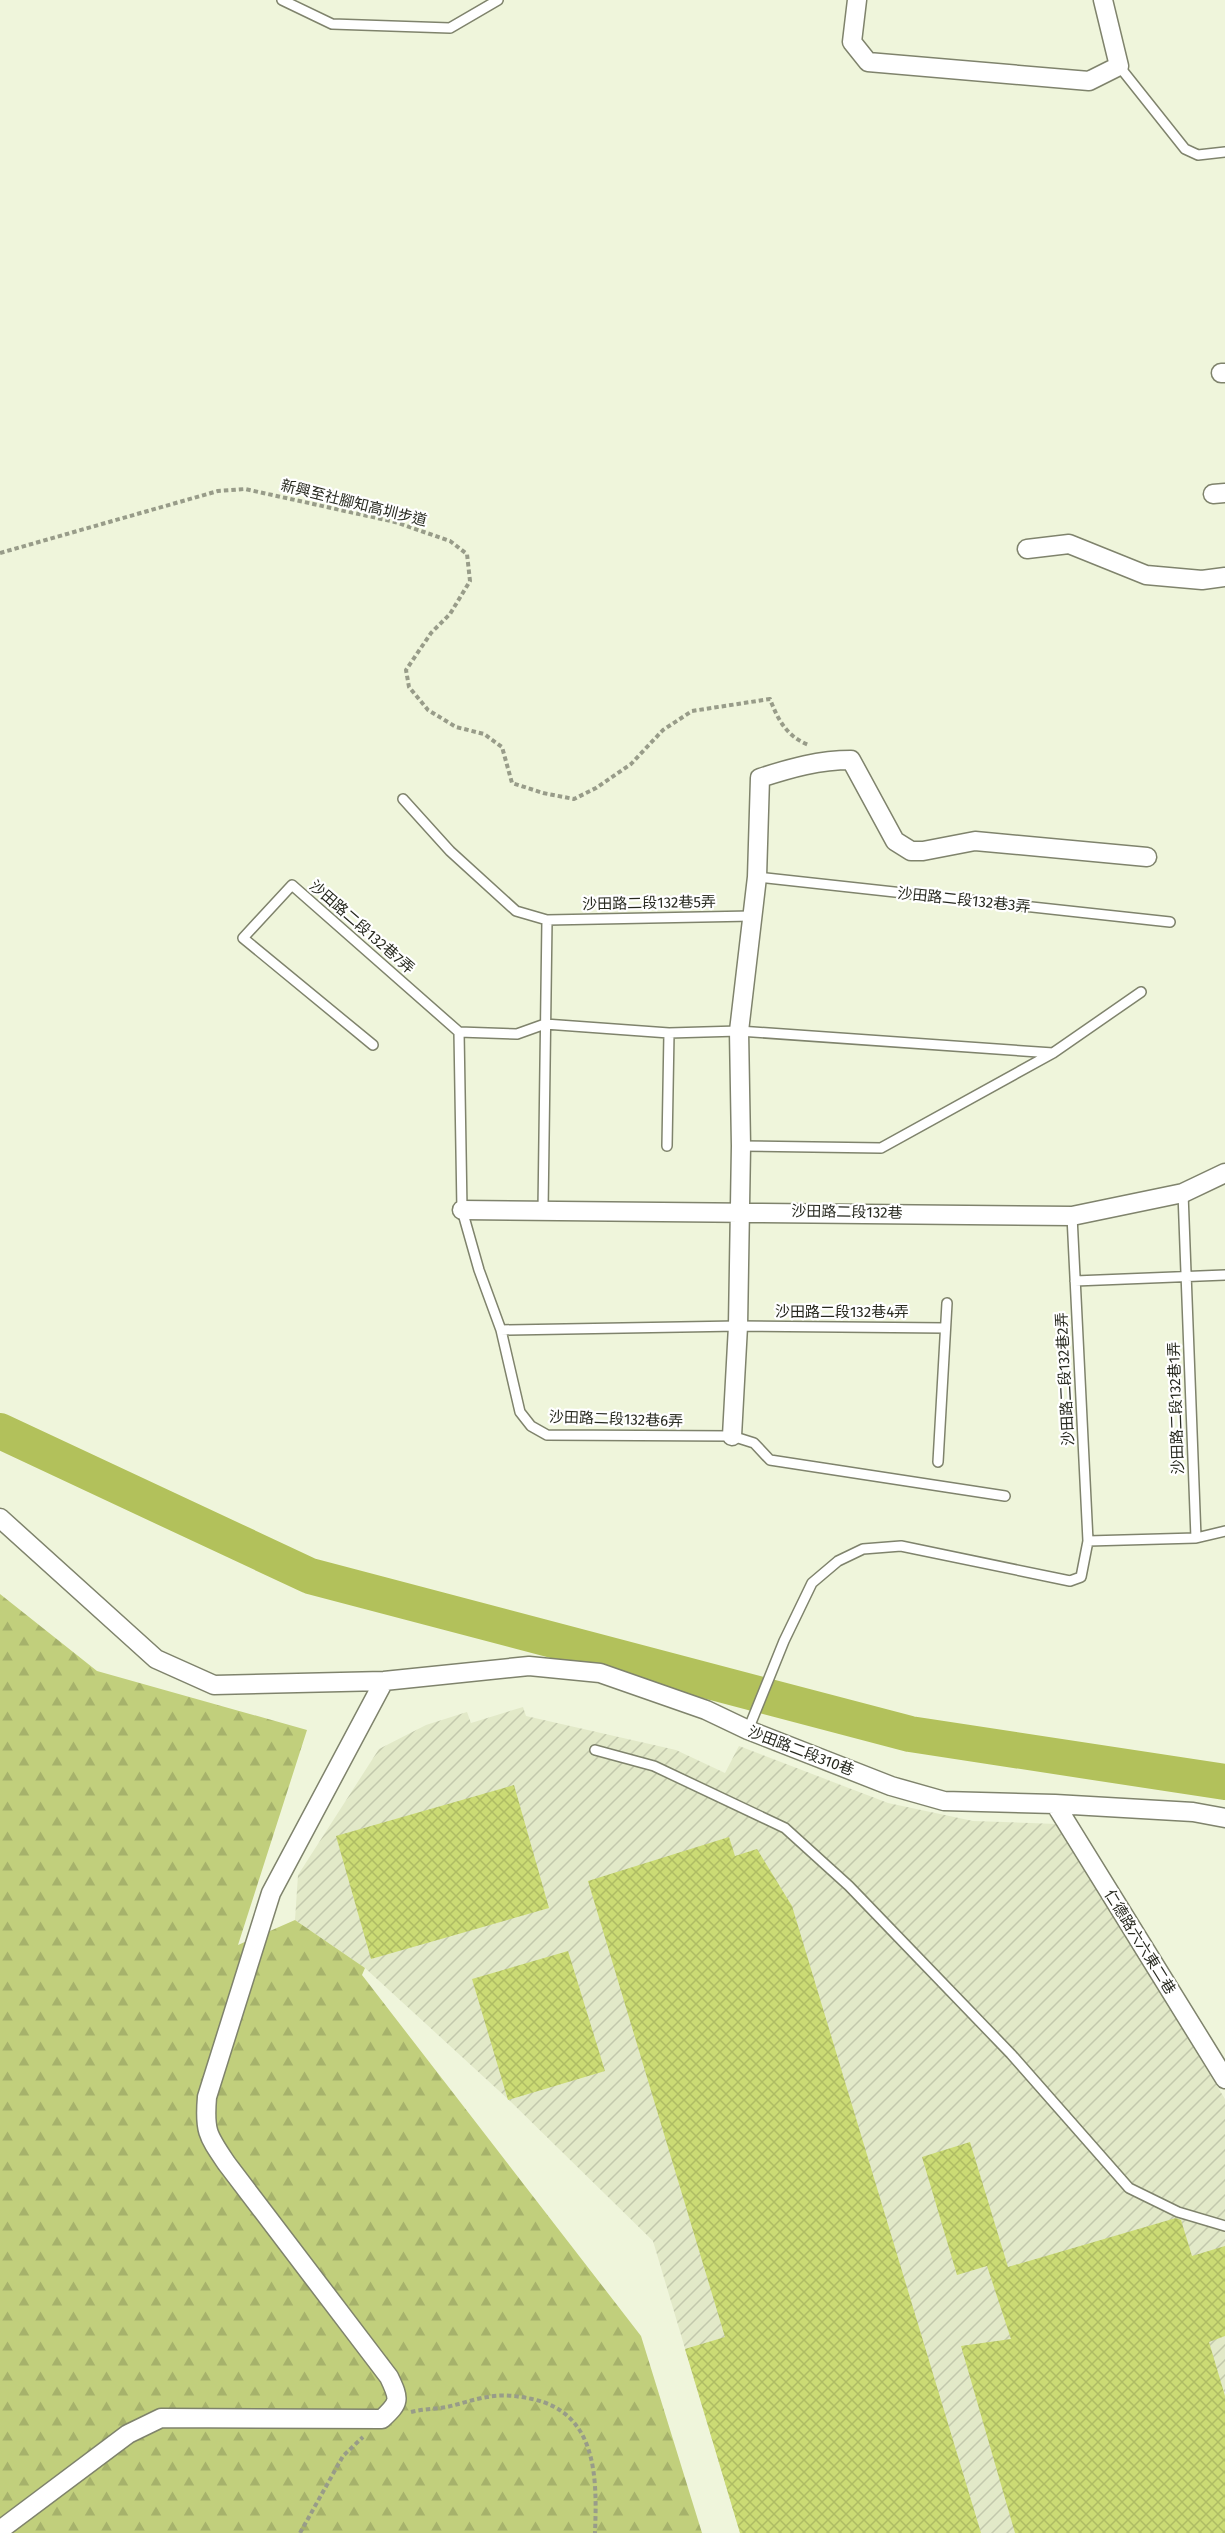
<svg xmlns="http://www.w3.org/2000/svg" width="1225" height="2533" font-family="'Fira Sans','Noto Sans TC',sans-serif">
  <defs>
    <pattern id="industrial-furrows" width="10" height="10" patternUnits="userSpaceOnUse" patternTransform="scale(1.5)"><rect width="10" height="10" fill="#e2e9c8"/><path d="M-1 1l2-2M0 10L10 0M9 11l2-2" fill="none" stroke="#c2c8ac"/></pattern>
    <pattern id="forest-firs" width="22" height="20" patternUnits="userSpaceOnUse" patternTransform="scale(1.5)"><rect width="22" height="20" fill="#c1cf7c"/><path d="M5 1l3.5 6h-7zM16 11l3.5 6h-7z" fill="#a6b26b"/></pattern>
    <pattern id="building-cross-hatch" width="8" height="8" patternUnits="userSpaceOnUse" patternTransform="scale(1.5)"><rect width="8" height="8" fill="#cbdb74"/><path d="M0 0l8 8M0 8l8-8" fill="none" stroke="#aebc64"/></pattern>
  </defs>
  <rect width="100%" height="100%" fill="#eff5db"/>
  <path fill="url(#industrial-furrows)" d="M523,1707L526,1716L676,1750L725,1773L739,1746L888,1803L973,1821L1057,1824L1225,2099V2533H740L653,2241L509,2100L365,1968L295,1920L298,1875L379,1749L426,1725L467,1712L471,1723Z"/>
  <path fill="url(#forest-firs)" d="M0,1594L97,1671L307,1730L238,1945L295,1920L365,1968L362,1975L641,2336L702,2533H0Z"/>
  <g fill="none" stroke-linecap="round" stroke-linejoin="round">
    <path stroke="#b2c15b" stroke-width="36" d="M0,1431L310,1576L910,1734L1225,1782"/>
  </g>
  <path fill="url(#building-cross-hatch)" d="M514,1785L549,1908L371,1959L336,1836Z
    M729,1837L735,1856L757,1849L792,1906L981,2533H740L685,2349L725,2337L588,1881Z
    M568,1951L605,2071L508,2100L472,1979Z
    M970,2142L1008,2267L1176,2218L1181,2220L1192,2256L1225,2246V2336L1209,2342L1225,2396V2533H1015L961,2346L1011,2339L987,2266L957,2275L922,2157Z"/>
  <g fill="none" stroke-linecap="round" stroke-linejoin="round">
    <defs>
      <path id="lane" d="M282,0L332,24L450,28L498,0
        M1119,66L1185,149L1198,155L1225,152
        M403,799L450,851L516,911L547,920L752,916
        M757,877L1170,922
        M459,1032L517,1034L545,1024L669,1033L739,1031L1053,1053
        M373,1045L243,938L292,885L459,1032L462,1210L479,1270L501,1330L520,1412L531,1426L547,1435L732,1436L754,1443L770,1460L1005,1496
        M667,1146L669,1033
        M741,1146L881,1148L1053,1053L1141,992
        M1183,1193L1196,1538
        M543,1211L547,920
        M1075,1281L1225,1275
        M501,1330L738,1326L945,1328
        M938,1462L947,1303
        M1088,1541L1196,1538L1225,1531
        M748,1730L784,1641L812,1583L838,1561L863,1549L901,1546L1070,1581L1081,1577L1088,1541L1072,1216
        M595,1750L654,1766L785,1828L849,1886L1011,2054L1129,2188L1178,2212L1225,2226"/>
      <path id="street" d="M857,0L852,42L868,62L1089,81L1119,66L1103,0
        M1221,373H1225
        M1213,494L1225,493
        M1027,549L1069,544L1146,575L1202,580L1225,577
        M462,1210L1072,1216L1183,1193L1225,1173
        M732,1436L738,1326L741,1146L739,1031L757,877L760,778C791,768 819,760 851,760L895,841L911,851H923L975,841L1147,857
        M0,1518L156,1659L214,1685L384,1681L529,1666L600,1673L706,1710L748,1730L891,1786L944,1801L1055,1804L1193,1812L1225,1818
        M1055,1804L1225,2079
        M0,2530L128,2434L161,2418L382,2419C400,2402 400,2400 389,2377L227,2164C208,2136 204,2132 207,2097L271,1893L384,1681"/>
    </defs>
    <use href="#lane" stroke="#7f836c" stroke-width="12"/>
    <use href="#street" stroke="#7f836c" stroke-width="21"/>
    <path stroke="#989c89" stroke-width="4" stroke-dasharray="4.5 3" stroke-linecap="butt" d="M0,553L218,491L245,489L395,522L450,541L467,554L470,581L450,614L431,633L406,670L409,687L428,710L456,727L484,734L502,747L512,783L543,793L574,799L596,788L631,764L663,730L692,711L770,699C778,720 787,737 809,745
      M411,2412C423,2409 435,2409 447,2407C460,2404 474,2399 487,2397C502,2394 518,2396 532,2399C598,2413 597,2479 595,2533
      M300,2533L343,2456L363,2437"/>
    <use href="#lane" stroke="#fff" stroke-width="9"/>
    <use href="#street" stroke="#fff" stroke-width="18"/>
  </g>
  <g text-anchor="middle" stroke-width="4.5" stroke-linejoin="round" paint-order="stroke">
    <g font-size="15" fill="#282a20" stroke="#fff">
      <text transform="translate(354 503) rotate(14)" y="5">新興至社腳知高圳步道</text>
      <text transform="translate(964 900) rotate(6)" y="5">沙田路二段132巷3弄</text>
      <text transform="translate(649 903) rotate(-1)" y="5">沙田路二段132巷5弄</text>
      <text transform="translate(362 927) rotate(41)" y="5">沙田路二段132巷7弄</text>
      <text transform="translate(847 1212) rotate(1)" y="5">沙田路二段132巷</text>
      <text x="842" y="1317">沙田路二段132巷4弄</text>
      <text transform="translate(1065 1379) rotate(-93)" y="5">沙田路二段132巷2弄</text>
      <text transform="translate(1176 1408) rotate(-92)" y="5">沙田路二段132巷1弄</text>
      <text transform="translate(616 1419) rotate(2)" y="5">沙田路二段132巷6弄</text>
      <text transform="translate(801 1751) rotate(21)" y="5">沙田路二段310巷</text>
      <text transform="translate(1140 1942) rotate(58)" y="5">仁德路六六東二巷</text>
    </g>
  </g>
</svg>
